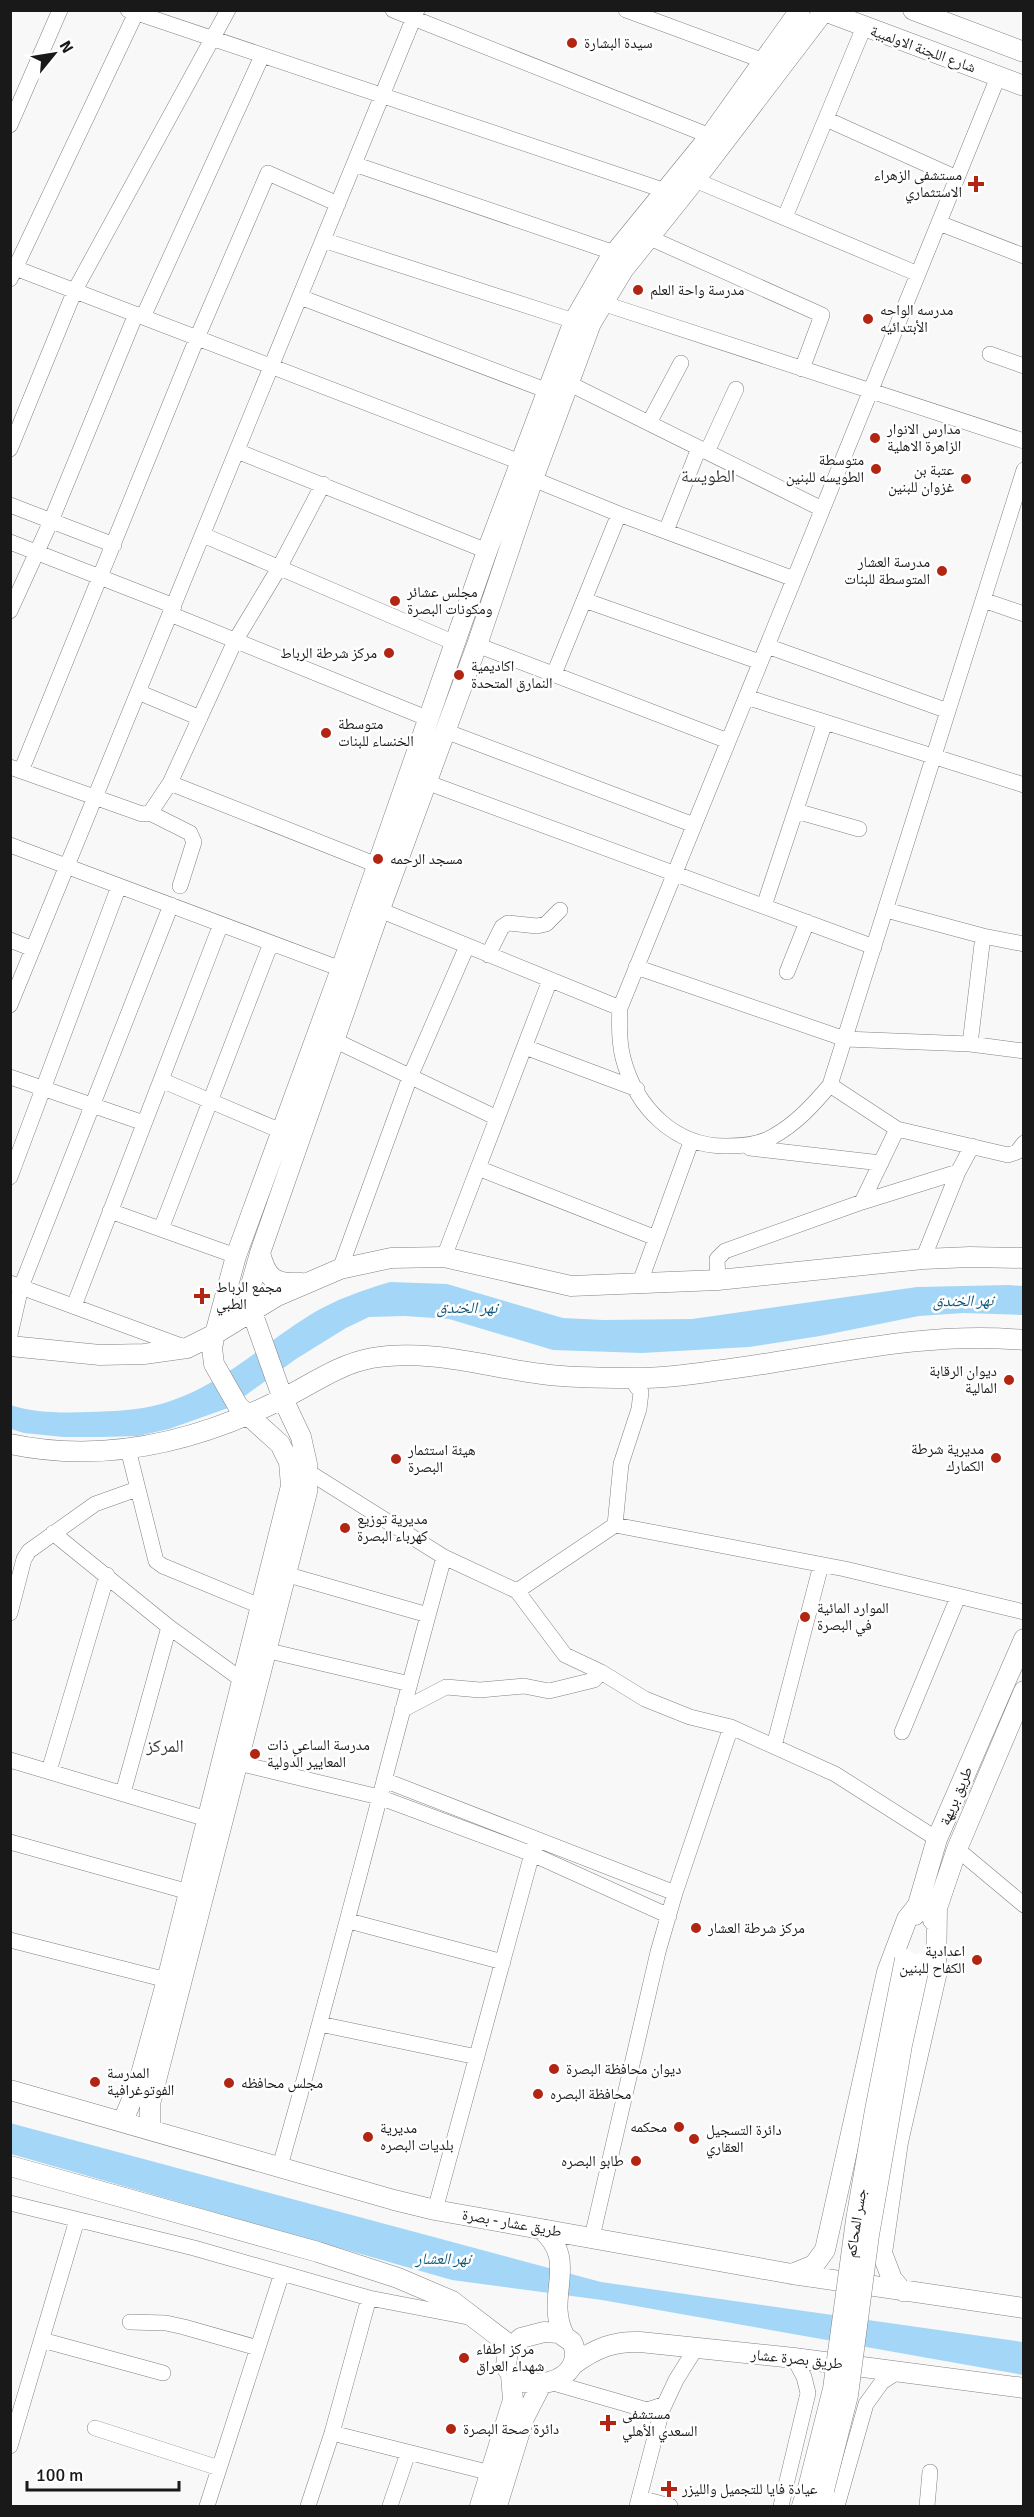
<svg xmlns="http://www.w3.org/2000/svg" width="1034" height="2517" font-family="Signika,'Noto Naskh Arabic',sans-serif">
  <rect width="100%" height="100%" fill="#f8f8f9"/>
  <path fill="#a4d7f7" d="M390,1282L447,1284L563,1318L604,1320L692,1319L917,1287L1009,1285L1023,1286V1315L964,1313L919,1316L820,1336L749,1347L642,1353L553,1350L449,1319L405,1316L369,1317L346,1328L296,1359L228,1408L169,1429L138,1436L103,1437H63L24,1433L11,1429L10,1405C36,1413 61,1413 88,1412C112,1411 137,1411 161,1404C218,1388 260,1346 310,1315C334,1300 363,1290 390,1282Z
    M10,2123L601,2282L1023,2342V2375L602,2300L452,2280L11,2154Z"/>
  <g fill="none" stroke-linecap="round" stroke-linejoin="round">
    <defs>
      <path id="minor" d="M128,10L666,191
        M393,10L710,136
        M626,10L764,61
        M998,77L620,1008C619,1024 619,1042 623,1058C636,1108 675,1147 727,1146C742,1146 760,1144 772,1137C796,1124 813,1105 830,1085L1024,470
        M826,119L957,178
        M10,125L60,10
        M354,164L615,253
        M695,180L918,274
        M785,217L864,27
        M939,223L1024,256
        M650,238L822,315L802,369
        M323,240L574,321
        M10,266L520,462
        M10,279L136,13
        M300,297L548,391
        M602,303L1024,441
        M143,317L262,56
        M990,354L1024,366
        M568,383L822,509
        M649,423L681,363
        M10,449L75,290L228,10
        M237,451L487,551
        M707,452L736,389
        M533,479L619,514L794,579
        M10,505L114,545
        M666,531L699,448
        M203,535L455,643
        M10,542L174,606
        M584,600L760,662
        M983,600L1024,614
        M10,611L51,521L136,314
        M170,614L429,719
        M477,645L728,741
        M767,646L948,711
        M554,674L619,514
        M138,692L200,718
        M746,697L1024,785
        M445,731L694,825
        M10,767L142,814L150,813L190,833L194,842L180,886
        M21,771L197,338L268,173L338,204
        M426,782L874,947
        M170,783L377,865
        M796,811L859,829
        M150,813L170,783L235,641L279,568L323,484
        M10,845L341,969
        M370,906L620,1008
        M764,906L825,722
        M886,910L983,936L1024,944
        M10,940L33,949
        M488,955L502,927L508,923L537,926L546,924L560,910
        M636,967L845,1039L970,1044L1024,1051
        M787,972L807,922
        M10,1005L417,10
        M334,1040L497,1118
        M970,1044L983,936
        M525,1047L637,1089
        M10,1077L144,1123
        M161,1080L281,1131
        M830,1085L897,1129L1008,1155L1017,1152L1024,1143
        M750,1148L881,1163
        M478,1168L656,1238
        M10,1177L119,886
        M862,1202L897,1129
        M110,1211L236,1256
        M161,1229L271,943
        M444,1257L550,980
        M923,1259L958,1172L972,1146
        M340,1269L410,1077L467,946
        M718,1280L717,1259L725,1251L862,1202L958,1172
        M10,1283L187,1348
        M639,1285L691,1142
        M74,1306L221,924
        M10,1335L21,1287L171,905
        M128,1449L156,1561L163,1566L260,1606
        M307,1471L444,1557L517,1591L565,1655L601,1672L645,1699L690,1717L731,1727L835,1774L937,1839
        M615,1525L621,1464L639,1409L641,1392L630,1378
        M53,1533L169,1627L242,1680
        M285,1574L428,1615
        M517,1591L615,1525L845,1569L1024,1612
        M10,1613L24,1559L29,1551L95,1504L137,1489
        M265,1650L410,1684
        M402,1710L446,1687L480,1690L524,1686L549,1691L594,1680L601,1672
        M902,1732L958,1597
        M774,1746L821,1565
        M10,1760L207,1819
        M238,1763L379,1797L532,1854L669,1916
        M49,1771L107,1575
        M384,1780L675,1893
        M123,1793L169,1627
        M10,1842L189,1892
        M957,1849L1024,1905
        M349,1921L503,1962
        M10,1940L167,1980
        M320,2024L477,2057
        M280,2166C338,1964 388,1760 444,1557
        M10,2203L194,2248L369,2298L473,2318
        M435,2210L536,1839
        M592,2237L658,1952L675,1893L731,1727
        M130,2322L166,2323L184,2327L258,2348
        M42,2340L163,2373
        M550,2382L647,2410L665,2404
        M95,2428L219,2468
        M332,2433L491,2473
        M10,2446L77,2220
        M640,2498L670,2506
        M207,2506L282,2273
        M308,2506L332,2433L369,2298
        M390,2506L408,2453
        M637,2506L662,2410L676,2380L696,2348
        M781,2506L808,2393L804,2377L794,2358
        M837,2506L866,2404L882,2382L899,2371
        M927,2506L930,2472"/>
      <path id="major" d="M913,10L1024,52
        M260,1253C267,1280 275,1284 302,1283
        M10,1346L100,1355L144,1354L187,1348L215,1334L277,1296L340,1269L391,1258L444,1257L571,1286L718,1280L923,1259L970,1257L1024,1258
        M10,1444C104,1464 198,1441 282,1399C312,1384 339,1364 372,1358C428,1348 487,1367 542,1374C571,1378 602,1378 631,1378C658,1379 687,1375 714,1371C817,1359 919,1330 1024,1340
        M915,1915L937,1839L1024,1639
        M933,1920L957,1849L1024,1691
        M10,2090L394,2200L435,2210L792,2274L1024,2308
        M123,2121L138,2085L167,1980L291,1486L289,1462L280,1444L238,1406L214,1364L212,1348L215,1334L236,1256L341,969L487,551L574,321L609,260L710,136L800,10
        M150,2129V2104L307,1492V1464L301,1437L283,1399L252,1312L249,1292L260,1253L380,909L477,645L533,479L591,323L623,270L695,180L824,11L1024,86
        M10,2166L318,2252L398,2278L452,2301L511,2346
        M541,2229C580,2261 544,2296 564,2335
        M792,2274L814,2265L825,2250L887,1972L907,1919L918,1905
        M902,2291L892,2279L882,2253L898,2142L936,1976L937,1908
        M544,2332L559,2333L572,2342C590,2381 521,2400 506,2366L508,2350L521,2338Z
        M574,2364C596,2348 614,2341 640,2342L794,2358L1024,2388
        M480,2506L513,2400L511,2375
        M497,2506L524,2418L542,2383
        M802,2506L808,2488
        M819,2506L824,2490"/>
    </defs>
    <use href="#minor" stroke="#828283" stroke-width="16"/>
    <use href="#major" stroke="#828283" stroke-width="21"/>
    <use href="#minor" stroke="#fff" stroke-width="15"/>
    <use href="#major" stroke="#fff" stroke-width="20"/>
    <defs>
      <path id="major-bridge" d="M808,2488L833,2389L856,2220L875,2110L905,1959
        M824,2490L848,2395L869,2235L902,2045L920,1963"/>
    </defs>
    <use href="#major-bridge" stroke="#828283" stroke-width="21" stroke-linecap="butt"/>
    <use href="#major-bridge" stroke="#fff" stroke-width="20"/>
  </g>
  <g fill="#b32513" stroke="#fff" stroke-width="2">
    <circle cx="572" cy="43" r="6"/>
    <path d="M973 175h6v6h6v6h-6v6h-6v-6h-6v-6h6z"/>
    <circle cx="638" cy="290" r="6"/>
    <circle cx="868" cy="319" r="6"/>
    <circle cx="875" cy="438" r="6"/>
    <circle cx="876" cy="469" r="6"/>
    <circle cx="966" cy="479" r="6"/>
    <circle cx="942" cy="571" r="6"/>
    <circle cx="395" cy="601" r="6"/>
    <circle cx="389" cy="653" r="6"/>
    <circle cx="459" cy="675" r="6"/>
    <circle cx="326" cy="733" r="6"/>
    <circle cx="378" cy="859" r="6"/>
    <path d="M199 1287h6v6h6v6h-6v6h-6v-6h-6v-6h6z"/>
    <circle cx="1009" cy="1380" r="6"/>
    <circle cx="996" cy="1458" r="6"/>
    <circle cx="396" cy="1459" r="6"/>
    <circle cx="345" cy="1528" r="6"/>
    <circle cx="805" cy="1617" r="6"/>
    <circle cx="255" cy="1754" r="6"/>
    <circle cx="696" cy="1928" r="6"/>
    <circle cx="977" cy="1960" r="6"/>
    <circle cx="554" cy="2069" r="6"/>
    <circle cx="95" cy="2082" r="6"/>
    <circle cx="229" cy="2083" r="6"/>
    <circle cx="538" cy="2094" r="6"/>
    <circle cx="679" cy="2127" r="6"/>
    <circle cx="368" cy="2137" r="6"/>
    <circle cx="694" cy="2139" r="6"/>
    <circle cx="636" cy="2161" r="6"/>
    <circle cx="464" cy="2358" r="6"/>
    <path d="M605 2414h6v6h6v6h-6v6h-6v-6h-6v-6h6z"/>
    <circle cx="451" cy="2429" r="6"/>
    <path d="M666 2480h6v6h6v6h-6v6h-6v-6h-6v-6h6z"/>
  </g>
  <g text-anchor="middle" stroke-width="5" stroke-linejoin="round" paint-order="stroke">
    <g font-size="15" fill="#191919" stroke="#fff" text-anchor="start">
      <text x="584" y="48">سيدة البشارة</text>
      <text x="962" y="180" text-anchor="end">مستشفى الزهراء<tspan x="962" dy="17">الاستثماري</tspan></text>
      <text x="650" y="295">مدرسة واحة العلم</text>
      <text x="880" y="315">مدرسه الواحه<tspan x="880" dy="17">الأبتدائيه</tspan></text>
      <text x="887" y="434">مدارس الانوار<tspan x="887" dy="17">الزاهرة الاهلية</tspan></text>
      <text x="864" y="465" text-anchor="end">متوسطة<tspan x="864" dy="17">الطويسه للبنين</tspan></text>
      <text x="954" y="475" text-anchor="end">عتبة بن<tspan x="954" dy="17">غزوان للبنين</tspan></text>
      <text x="930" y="567" text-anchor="end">مدرسة العشار<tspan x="930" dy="17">المتوسطة للبنات</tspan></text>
      <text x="407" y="597">مجلس عشائر<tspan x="407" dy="17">ومكونات البصرة</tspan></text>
      <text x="377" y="658" text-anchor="end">مركز شرطة الرباط</text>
      <text x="471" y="671">اكاديمية<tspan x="471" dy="17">النمارق المتحدة</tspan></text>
      <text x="338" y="729">متوسطة<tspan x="338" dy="17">الخنساء للبنات</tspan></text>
      <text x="390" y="864">مسجد الرحمه</text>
      <text x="216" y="1292">مجمع الرباط<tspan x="216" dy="17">الطبي</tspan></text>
      <text x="997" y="1376" text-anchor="end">ديوان الرقابة<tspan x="997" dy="17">المالية</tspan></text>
      <text x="984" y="1454" text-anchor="end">مديرية شرطة<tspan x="984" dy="17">الكمارك</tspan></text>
      <text x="408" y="1455">هيئة استثمار<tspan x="408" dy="17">البصرة</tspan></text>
      <text x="357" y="1524">مديرية توزيع<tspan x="357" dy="17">كهرباء البصرة</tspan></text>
      <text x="817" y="1613">الموارد المائية<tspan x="817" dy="17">في البصرة</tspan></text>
      <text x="267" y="1750">مدرسة الساعي ذات<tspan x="267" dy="17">المعايير الدولية</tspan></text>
      <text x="708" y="1933">مركز شرطة العشار</text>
      <text x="965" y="1956" text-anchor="end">اعدادية<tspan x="965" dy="17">الكفاح للبنين</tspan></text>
      <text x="566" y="2074">ديوان محافظة البصرة</text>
      <text x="107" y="2078">المدرسة<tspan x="107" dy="17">الفوتوغرافية</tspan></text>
      <text x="241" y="2088">مجلس محافظه</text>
      <text x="550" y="2099">محافظة البصره</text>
      <text x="667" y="2132" text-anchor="end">محكمه</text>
      <text x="380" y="2133">مديرية<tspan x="380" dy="17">بلديات البصره</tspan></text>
      <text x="706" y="2135">دائرة التسجيل<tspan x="706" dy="17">العقاري</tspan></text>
      <text x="624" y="2166" text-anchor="end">طابو البصره</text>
      <text x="476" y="2354">مركز اطفاء<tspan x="476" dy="17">شهداء العراق</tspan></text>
      <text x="622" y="2419">مستشفى<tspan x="622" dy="17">السعدي الأهلي</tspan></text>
      <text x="463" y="2434">دائرة صحة البصرة</text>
      <text x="682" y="2494">عيادة فايا للتجميل والليزر</text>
    </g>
    <g font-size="15" fill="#191919" stroke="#fff">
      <text transform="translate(923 49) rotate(20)" y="5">شارع اللجنة الاولمبية</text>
      <text transform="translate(956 1796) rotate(-67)" y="5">طريق بريهة</text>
      <text transform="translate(512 2223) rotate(10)" y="5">طريق عشار - بصرة</text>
      <text transform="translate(856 2223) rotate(-81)" y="5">جسر المحاكم</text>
      <text transform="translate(797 2359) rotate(6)" y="5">طريق بصرة عشار</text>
    </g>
    <g font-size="16" font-style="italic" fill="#12587b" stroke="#fff">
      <text transform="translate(963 1300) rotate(-1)" y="6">نهر الخندق</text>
      <text x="467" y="1313">نهر الخندق</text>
      <text x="443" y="2264">نهر العشار</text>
    </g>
    <g font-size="18" fill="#3b3b3c" stroke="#fff">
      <text x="708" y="482">الطويسة</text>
      <text x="165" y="1752">المركز</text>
    </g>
  </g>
  <rect width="1034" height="2517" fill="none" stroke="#191919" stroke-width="24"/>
  <g transform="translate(54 54) rotate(60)" stroke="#ffffff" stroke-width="4.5" paint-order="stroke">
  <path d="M0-4.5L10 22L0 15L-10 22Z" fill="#191919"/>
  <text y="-9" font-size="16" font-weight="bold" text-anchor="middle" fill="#191919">N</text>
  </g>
  <path d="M27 2481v9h152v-9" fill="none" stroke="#191919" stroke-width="3"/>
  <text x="36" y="2481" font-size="18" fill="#191919" stroke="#ffffff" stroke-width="4.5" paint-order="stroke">100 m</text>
</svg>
